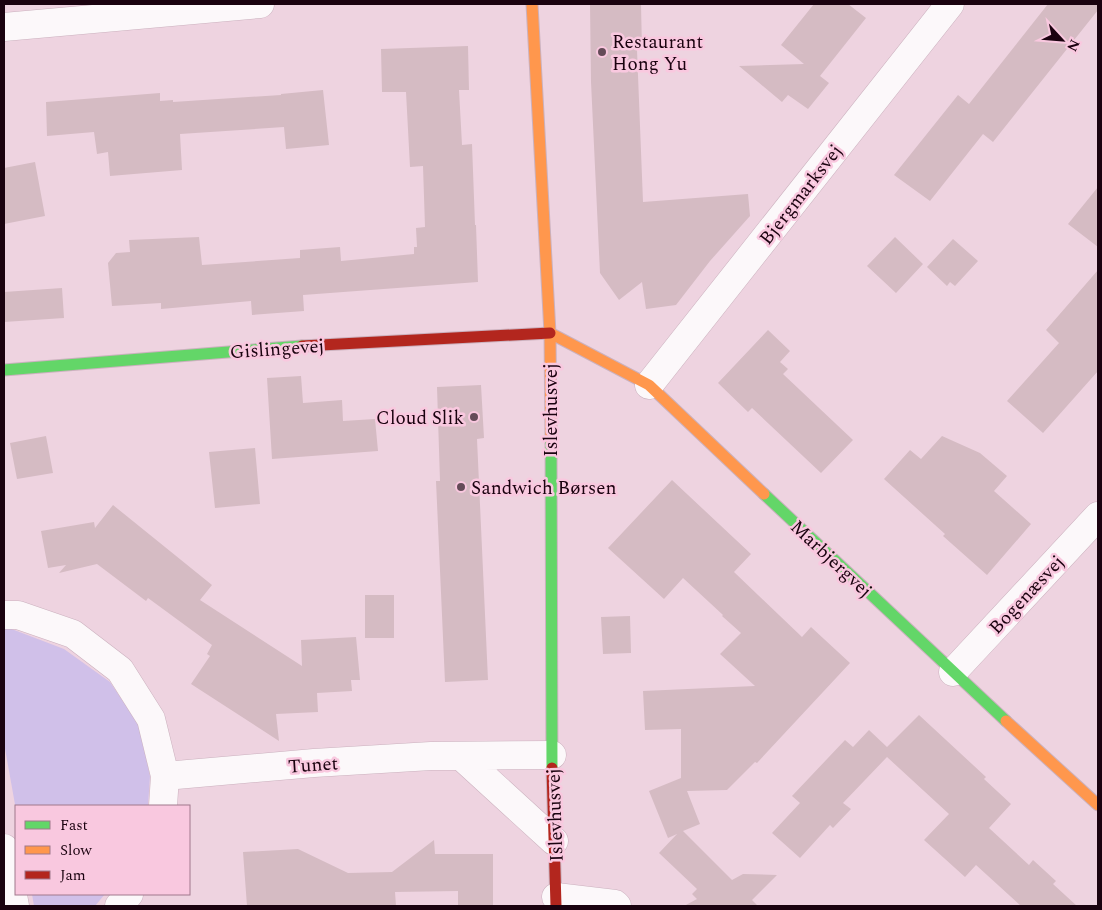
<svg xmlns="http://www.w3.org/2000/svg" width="1102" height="910" font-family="Spectral,serif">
  <rect width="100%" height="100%" fill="#eed3e0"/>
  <path fill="#d0c0e9" d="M4,628H9L64,649L110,682L139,725L150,776L148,806H16V810L4,743Z
    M32,894H105L95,906H34Z"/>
  <path fill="#d5bbc3" d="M590,4H641L642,50H637L643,202L748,194L750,216L710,261L676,305L646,309L642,282L619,300L600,273L591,82Z
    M814,4H848L866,18L820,76L829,83L808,109L788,95L782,102L739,66L804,64L781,45Z
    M1048,4H1098V10L993,142L983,134L930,201L894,175L958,95L969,104Z
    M468,46L469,90H459L462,145L472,144L475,225H476L478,282L303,295L304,311L252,315L251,301L161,309V303L112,306L108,263L116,253L130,252L129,240L199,237L202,265L300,258V250L340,247L341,261L414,254V247H417L416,228L425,227L423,166L410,167L406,92H382L381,49Z
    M323,90L329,145L286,149L284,127L180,134L182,170L110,176L108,152L97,154L94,132L47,136L46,102L160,93V101L173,100V102L281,95V94Z
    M35,162L45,216L4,224V168Z
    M1098,187V247L1068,224Z
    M895,237L923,264L896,293L867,266Z
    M953,239L978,261L955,286L950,282L947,286L927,267Z
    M1098,270V371L1043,433L1007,401L1059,343L1046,330Z
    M62,288L64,318L4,322V292Z
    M768,330L790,351L780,362L788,369L783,374L853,440L821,473L752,408L748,412L718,383Z
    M301,376L303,403L342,400L343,421L375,419L378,451L272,459L267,378Z
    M481,385L484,438L477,439L488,680L445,682L436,481H440L437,387Z
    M46,436L53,473L17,479L10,443Z
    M942,436L980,453L1007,476L994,491L1031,524L987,575L943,536L945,534L884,479L910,450L921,459Z
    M255,448L260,504L215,508L209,452Z
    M672,480L751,554L734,572L802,637L811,627L850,663L757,763L755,762L727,790L687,791L700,824L683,831L732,880L743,874L777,875L752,900L758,906H684L697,899L692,894L697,889L659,853L677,834L668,838L649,791L681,778V729L645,730L643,691L755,686L720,654L741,633L722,616L723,615L683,578L664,599L608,548Z
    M113,505L212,585L200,600L302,666L301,640L356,637L360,680H351L352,691L317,693L318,712L276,714L279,741L191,684L210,656L207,654L212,645L148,598L146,601L97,564L59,573L66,565L48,568L41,531L94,522L95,528Z
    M365,595H394V638H365Z
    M630,616L631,653L603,654L601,617Z
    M919,715L986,777L984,779L1011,804L989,828L1029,865L1033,860L1056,881L1053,884L1077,906H1021L976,865L965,877L924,840L949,814L887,757L843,803L851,809L833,828L830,825L800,858L772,833L800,803L792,796L845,740L853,747L869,730L887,747Z
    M434,840L435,854H493V905L458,906V891L395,892L396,906H247L243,852L298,849L348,873L392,872Z"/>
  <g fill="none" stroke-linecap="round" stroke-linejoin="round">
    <defs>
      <path id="street" d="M4,27L260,4
        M649,385L950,4
        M4,615H18L73,634L120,670L151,719L165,776L163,806
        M953,672L1098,516
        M461,756L554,841
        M165,776L314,763L431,756L552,755
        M4,848L15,906
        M556,897L615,904L617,906
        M119,906L129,894"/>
      <path id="fast" d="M4,370L302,346
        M551,440L552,768
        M764,494L1006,721"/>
      <path id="slow" d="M532,4L550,333L551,440
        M550,333L649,385L764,494
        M1006,721L1098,805"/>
      <path id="jam" d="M302,346L550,333
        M552,768L556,906"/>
    </defs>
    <use href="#street" stroke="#cbb1be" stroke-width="29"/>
    <use href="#fast" stroke="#cbb1be" stroke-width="13"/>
    <use href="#slow" stroke="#cbb1be" stroke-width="13"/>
    <use href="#jam" stroke="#cbb1be" stroke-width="13"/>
    <use href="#street" stroke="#fcf8fa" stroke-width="28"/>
    <use href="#fast" stroke="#63d668" stroke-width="11"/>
    <use href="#slow" stroke="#ff974d" stroke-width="11"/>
    <use href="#jam" stroke="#b3261e" stroke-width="11"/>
  </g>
  <g fill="#644b58" stroke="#f9c8df" stroke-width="2">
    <circle cx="602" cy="52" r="5"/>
    <circle cx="474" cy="417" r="5"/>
    <circle cx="461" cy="487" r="5"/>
  </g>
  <g text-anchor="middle" stroke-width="5" stroke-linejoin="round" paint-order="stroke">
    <g font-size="19" fill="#1a020f" stroke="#f9c8df" text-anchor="start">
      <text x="612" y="48">Restaurant<tspan x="612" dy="22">Hong Yu</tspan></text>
      <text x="464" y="424" text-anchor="end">Cloud Slik</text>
      <text x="471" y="494">Sandwich Børsen</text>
    </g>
    <g font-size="19" fill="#1a020f" stroke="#f9c8df">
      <text transform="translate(800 194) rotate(-52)" y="7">Bjergmarksvej</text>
      <text transform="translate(277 348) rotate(-4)" y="7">Gislingevej</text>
      <text transform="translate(550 410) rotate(-90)" y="7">Islevhusvej</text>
      <text transform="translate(832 558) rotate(43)" y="7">Marbjergvej</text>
      <text transform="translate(1026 594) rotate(-47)" y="7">Bogenæsvej</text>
      <text transform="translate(313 764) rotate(-4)" y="7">Tunet</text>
      <text transform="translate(554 815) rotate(-92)" y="7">Islevhusvej</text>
    </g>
  </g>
  <rect width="1102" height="910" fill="none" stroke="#1a020f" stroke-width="10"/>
  <rect x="15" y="805" width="175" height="90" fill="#f9c8df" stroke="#a0798c"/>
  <rect x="25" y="821" width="25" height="8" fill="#63d668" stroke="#a0798c"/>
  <text x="60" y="830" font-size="15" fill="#1a020f">Fast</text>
  <rect x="25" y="846" width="25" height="8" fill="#ff974d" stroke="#a0798c"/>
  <text x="60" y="855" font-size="15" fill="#1a020f">Slow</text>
  <rect x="25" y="871" width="25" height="8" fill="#b3261e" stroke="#a0798c"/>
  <text x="60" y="880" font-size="15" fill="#1a020f">Jam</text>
  <g transform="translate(1062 40) rotate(116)" stroke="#f9c8df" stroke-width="4" paint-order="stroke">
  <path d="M0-4L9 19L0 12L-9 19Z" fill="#1a020f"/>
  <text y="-8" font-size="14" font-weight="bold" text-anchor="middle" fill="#1a020f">N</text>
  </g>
</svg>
